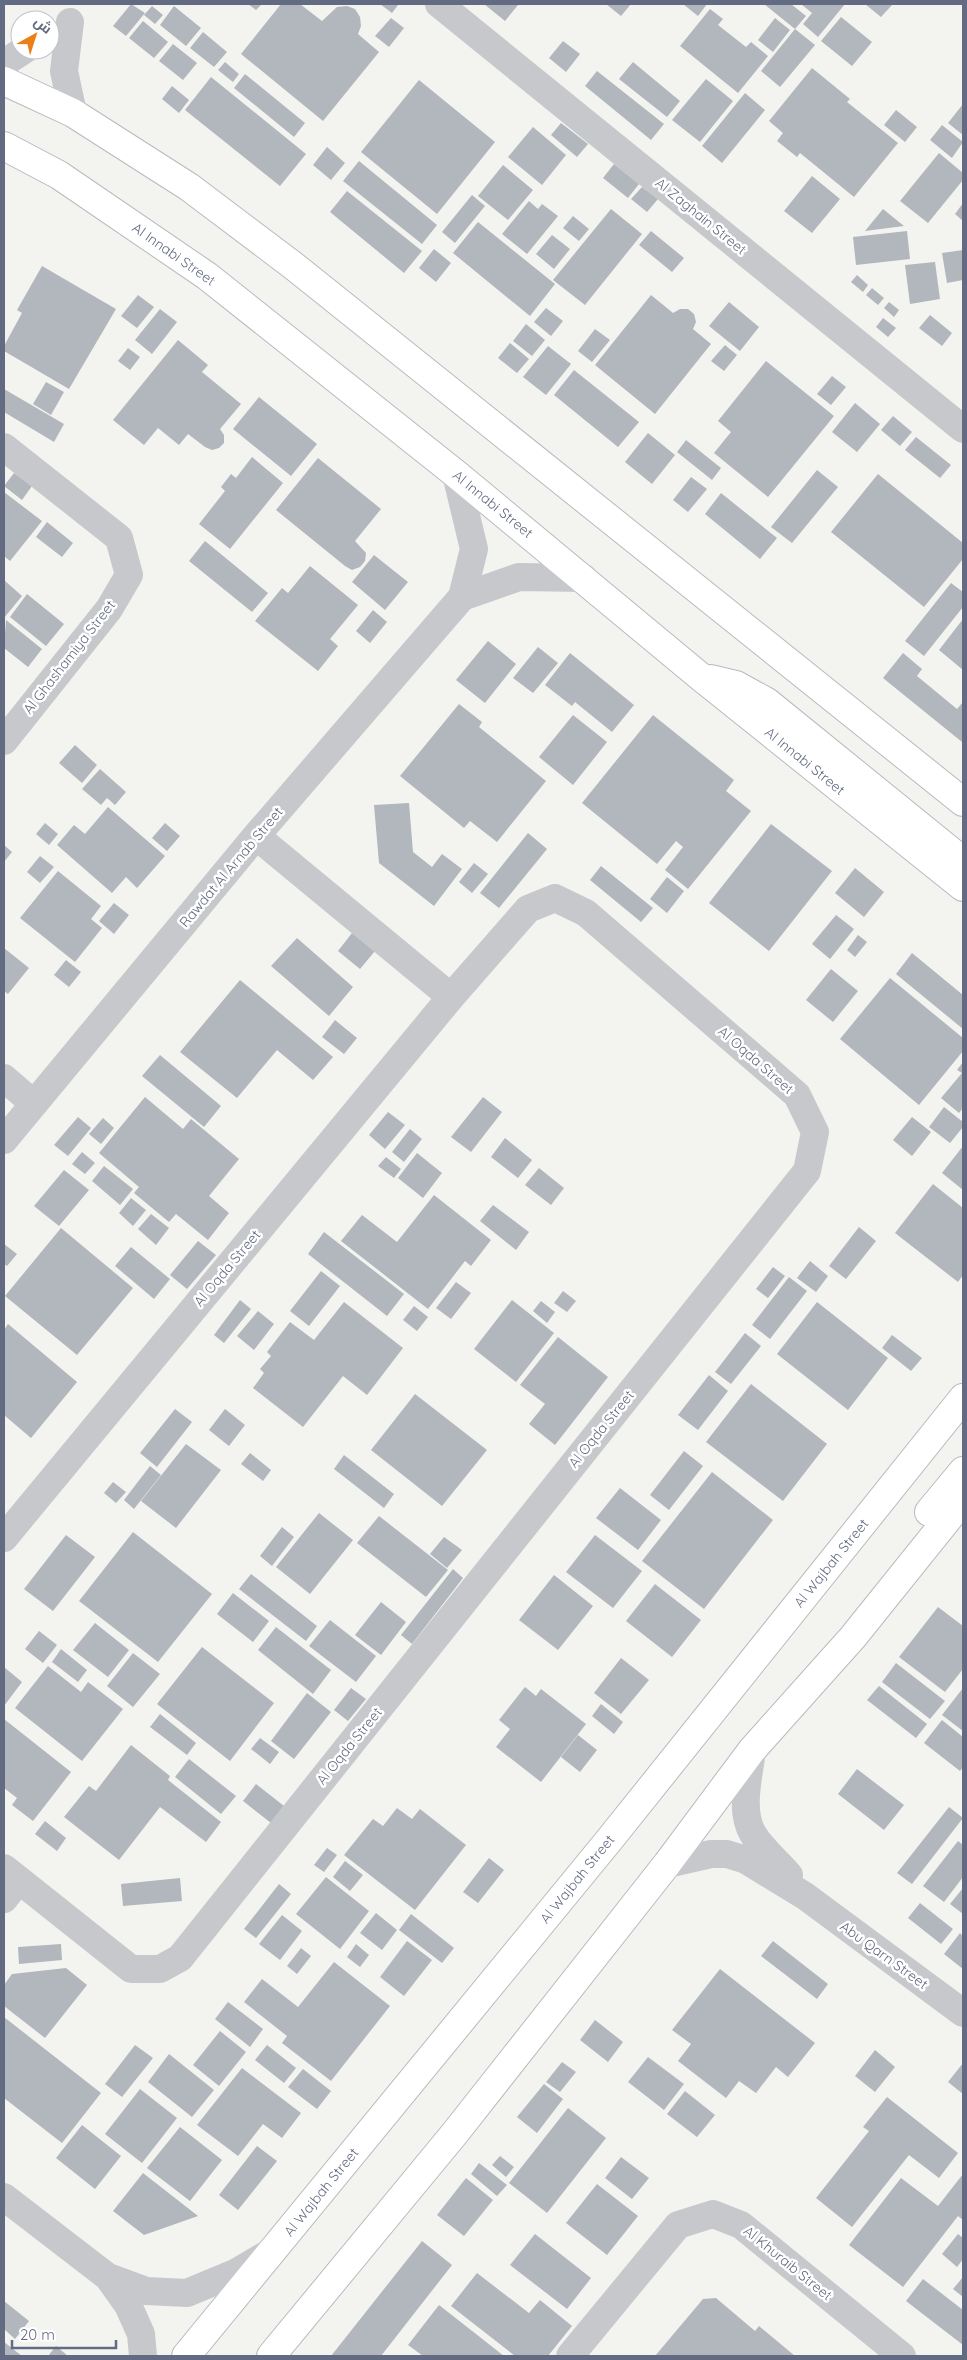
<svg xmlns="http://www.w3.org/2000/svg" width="967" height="2360" font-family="Quicksand,Cairo,sans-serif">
  <rect width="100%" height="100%" fill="#f3f4ef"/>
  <path fill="#b2b6bd" d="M131,4L145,13L126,36L113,26Z
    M248,4H262L256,10Z
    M281,4H300L322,21L337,7L347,6L355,9L360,17L361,26L358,34L379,52L323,121L241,54Z
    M380,4H396L398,5L392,13Z
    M484,4H517L518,5L505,21Z
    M606,4H631L621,16Z
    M683,4H707L698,16Z
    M764,4H791L806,16L795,29Z
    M801,4H845L818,37L803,24L812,13Z
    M865,4H890L892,5L881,17Z
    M152,6L163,15L155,24L144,15Z
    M174,6L201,28L186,46L160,25Z
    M710,9L723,19L718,25L746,47L751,42L768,56L738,93L680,46Z
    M841,17L872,42L852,66L821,41Z
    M391,18L404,28L389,47L375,36Z
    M775,18L790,30L773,52L758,40Z
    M143,21L168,42L154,58L129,38Z
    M795,29L815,45L780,87L761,71Z
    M203,32L227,52L214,67L190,48Z
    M563,41L580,54L566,72L549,58Z
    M173,44L197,63L183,80L159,61Z
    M225,62L239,74L233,82L218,70Z
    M633,62L680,101L667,117L619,79Z
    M812,68L850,99L847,102L898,143L854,197L800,153L797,157L777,141L783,133L769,121Z
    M597,71L664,124L651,140L585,86Z
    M245,74L305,123L294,137L234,88Z
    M211,77L306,154L280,186L185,110Z
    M706,79L733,101L700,142L672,120Z
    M419,80L495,142L437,214L361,152Z
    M172,86L189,100L179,113L162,99Z
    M745,93L765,110L722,163L702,146Z
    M963,104V135L948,123Z
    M896,110L917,127L905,142L884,125Z
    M561,123L588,144L577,157L551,135Z
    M942,125L963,142L952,158L930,140Z
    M533,127L566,155L542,185L508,157Z
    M327,147L345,163L331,180L313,165Z
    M939,153L963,173V180L928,223L900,201Z
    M359,161L437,225L422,244L343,181Z
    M614,164L639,184L628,198L603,178Z
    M503,165L533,190L508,220L478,196Z
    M812,176L840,199L812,233L784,211Z
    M642,187L658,199L647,212L631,199Z
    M347,191L422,251L404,273L330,212Z
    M472,195L485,206L455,243L442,232Z
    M529,201L538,209L542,204L558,216L527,254L502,234Z
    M963,203V221L955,214Z
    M611,209L642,234L585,305L553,280Z
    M883,209L904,226L865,231Z
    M573,216L589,229L579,241L563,228Z
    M478,222L555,284L530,316L453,253Z
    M651,231L684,258L672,272L639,245Z
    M907,231L910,259L856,265L853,237Z
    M552,235L570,249L554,269L536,254Z
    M434,249L451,263L436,282L419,268Z
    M963,250V280L947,283L942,253Z
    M935,262L940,299L910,304L905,265Z
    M42,266L116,309L69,389L4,351V346L22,313L17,310Z
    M857,275L868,285L863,292L851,282Z
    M872,288L884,298L878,305L866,295Z
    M138,295L154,307L137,328L121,316Z
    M651,295L673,313L680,309H688L694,314L696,322L693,329L711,344L655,414L595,365Z
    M729,302L759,327L740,351L709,326Z
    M889,302L899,310L894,317L884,308Z
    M546,308L563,321L551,336L534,322Z
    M160,309L177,322L152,354L135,340Z
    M930,315L952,333L942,346L919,328Z
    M883,318L896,328L888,337L876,327Z
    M526,324L545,340L532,356L513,341Z
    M595,329L610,340L592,362L578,351Z
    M178,340L208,365L202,372L241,404L220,429L224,435V443L219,448L212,450L205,447L188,434L179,445L158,428L144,445L113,420Z
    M510,343L529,359L517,373L498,358Z
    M725,345L737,355L724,371L711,361Z
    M548,346L571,364L546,395L523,377Z
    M128,348L140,357L130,370L118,361Z
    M766,361L834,416L768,497L714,453L731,432L718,421Z
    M574,370L639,422L618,447L554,395Z
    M832,376L846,387L831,405L817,394Z
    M46,382L64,392L51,415L33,404Z
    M4,389L64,424L54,442L4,412Z
    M259,397L317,444L291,476L233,429Z
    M855,403L880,424L857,452L832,432Z
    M893,416L912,432L900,446L881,430Z
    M648,433L675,455L652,484L625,462Z
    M916,437L951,465L940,478L905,450Z
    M686,440L721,468L712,480L677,452Z
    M252,457L283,483L230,549L199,524L225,491L221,487L231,474L236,478Z
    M318,458L381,509L355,541L366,553L365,561L360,567L352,570L345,566L276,510Z
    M817,470L838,487L792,543L771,527Z
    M14,473L32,486L22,500L4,486Z
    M878,474L963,543V559L924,607L831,532Z
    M691,477L707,489L688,512L673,500Z
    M4,492L42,521L10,561L4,556Z
    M721,493L777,538L760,559L705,514Z
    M47,522L73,543L62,557L36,537Z
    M205,541L268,593L252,612L189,561Z
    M374,555L408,582L385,610L352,582Z
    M310,566L358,605L330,639L338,646L318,671L255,621L282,588L288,593Z
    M4,580L22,596L4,618Z
    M951,583L963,592V607L924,656L905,641Z
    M27,594L64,624L46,646L10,617Z
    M373,610L387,622L370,643L356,631Z
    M963,619V670L939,650Z
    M6,620L42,649L28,667L4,648Z
    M488,641L516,664L485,703L456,680Z
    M538,647L558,663L533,693L513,678Z
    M570,653L634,705L612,732L575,702L572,706L545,685Z
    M903,653L922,669L917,676L957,709L963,702L962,742L883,678Z
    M459,704L482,722L479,727L546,781L497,842L470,821L464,828L400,776Z
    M573,715L607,742L573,785L539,757Z
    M653,715L734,780L726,791L751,811L688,889L665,870L683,847L676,841L657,864L582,803Z
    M75,745L97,765L82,783L59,763Z
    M100,769L126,792L115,805L107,798L101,805L82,789Z
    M409,803L413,852L432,867L442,854L462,869L434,906L379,863L374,805Z
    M108,807L165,856L137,888L126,877L112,893L57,845L74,825L85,834Z
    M45,823L58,834L49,845L36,834Z
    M165,823L180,836L167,851L152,838Z
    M771,824L832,871L769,951L709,903Z
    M528,833L547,849L499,908L480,893Z
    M4,845L12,852L4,862Z
    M40,856L54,867L40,883L27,872Z
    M474,863L488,874L472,893L459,882Z
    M601,866L653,908L641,922L590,880Z
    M855,868L884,892L864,917L835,893Z
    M58,871L101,906L91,919L102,928L75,962L20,918Z
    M667,877L684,891L667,913L650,899Z
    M114,903L129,915L114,934L99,921Z
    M836,915L854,929L830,959L812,944Z
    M352,933L375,951L360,969L338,951Z
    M858,935L867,942L855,957L847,950Z
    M297,938L353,987L329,1016L271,966Z
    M4,948L29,968L8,994L4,991Z
    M912,953L963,995V1029L896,974Z
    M66,960L81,972L69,987L54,975Z
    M831,969L858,991L833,1022L806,1000Z
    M890,978L963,1038V1051L919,1105L840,1039Z
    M240,980L333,1057L313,1080L277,1050L237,1098L180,1052Z
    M335,1020L357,1038L344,1054L322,1037Z
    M160,1055L221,1106L204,1127L142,1076Z
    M963,1062V1108L959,1113L941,1098L962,1073L957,1070Z
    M145,1097L183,1129L191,1119L239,1159L209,1196L229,1213L208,1240L176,1214L169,1222L134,1193L139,1187L99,1153Z
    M483,1097L502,1112L471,1152L451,1137Z
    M944,1107L963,1122V1127L950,1143L929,1127Z
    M388,1112L405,1125L385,1149L369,1135Z
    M78,1117L91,1128L68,1156L54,1145Z
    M912,1117L931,1132L912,1156L893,1140Z
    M103,1118L114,1128L101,1144L89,1134Z
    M410,1129L422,1139L404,1162L392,1152Z
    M505,1138L532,1160L518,1178L491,1157Z
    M963,1146V1190L942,1173Z
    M82,1152L95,1163L85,1174L72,1164Z
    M417,1153L442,1173L423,1198L398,1178Z
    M386,1157L401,1169L394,1178L378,1166Z
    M104,1166L133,1189L120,1205L92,1181Z
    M539,1168L564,1188L551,1205L525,1185Z
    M64,1170L89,1190L59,1226L34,1206Z
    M933,1184L963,1208V1275L958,1282L895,1233Z
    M434,1195L491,1240L471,1266L465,1261L428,1309L341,1241L362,1215L397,1242Z
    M131,1198L146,1210L133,1226L119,1213Z
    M493,1205L529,1232L516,1250L480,1221Z
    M151,1214L169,1228L156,1245L138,1229Z
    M859,1227L876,1241L846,1279L829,1266Z
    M61,1228L133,1288L77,1355L5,1296Z
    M324,1232L404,1294L387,1316L308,1254Z
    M198,1241L216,1255L187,1289L170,1275Z
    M4,1244L17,1254L7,1266L4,1264Z
    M131,1247L170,1279L154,1299L115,1266Z
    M810,1261L828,1276L816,1292L797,1278Z
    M773,1267L785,1276L768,1298L756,1289Z
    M321,1271L340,1286L309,1326L290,1311Z
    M789,1277L807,1291L770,1339L752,1325Z
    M456,1282L471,1293L451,1319L436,1308Z
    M563,1291L576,1301L567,1312L554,1303Z
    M240,1300L251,1309L224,1343L214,1335Z
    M512,1300L554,1333L516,1382L474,1349Z
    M541,1301L555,1312L547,1323L533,1311Z
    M344,1302L403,1348L367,1395L343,1376L303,1427L253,1388L264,1373L260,1369L271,1356L267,1352L290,1322L314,1340Z
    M817,1302L888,1358L848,1410L777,1354Z
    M414,1306L428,1317L417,1331L403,1320Z
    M258,1311L274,1324L254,1350L237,1336Z
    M8,1324L77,1382L31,1438L4,1415V1330Z
    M745,1333L761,1346L731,1384L715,1372Z
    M892,1335L922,1358L911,1371L882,1348Z
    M558,1337L608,1377L555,1445L529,1424L545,1404L520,1385Z
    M709,1375L728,1391L698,1430L678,1415Z
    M751,1384L827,1444L783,1501L706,1442Z
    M415,1394L487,1450L442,1506L371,1450Z
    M175,1409L192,1422L157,1467L140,1453Z
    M225,1409L245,1425L229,1446L209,1430Z
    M186,1444L221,1470L176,1528L141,1501Z
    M684,1451L703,1466L669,1510L650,1495Z
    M250,1453L271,1470L263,1481L241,1464Z
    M344,1455L394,1494L384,1508L334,1469Z
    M150,1466L161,1475L134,1509L124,1500Z
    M712,1472L773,1520L704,1609L642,1561Z
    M113,1482L126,1492L116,1503L104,1493Z
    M620,1488L661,1520L638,1550L596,1518Z
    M319,1513L353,1540L310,1594L276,1567Z
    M379,1516L448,1570L426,1597L357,1543Z
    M282,1527L294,1537L272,1566L260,1556Z
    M133,1532L212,1594L158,1662L79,1601Z
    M66,1535L95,1557L53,1611L24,1589Z
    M595,1535L642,1571L613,1608L566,1572Z
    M444,1537L462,1550L447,1568L430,1554Z
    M453,1569L463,1578L412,1644L401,1635Z
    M251,1574L317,1626L306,1641L239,1589Z
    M554,1575L593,1606L558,1650L519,1620Z
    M655,1584L701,1620L672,1657L626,1621Z
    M233,1593L269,1621L253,1642L217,1614Z
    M381,1602L406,1622L381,1655L355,1635Z
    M938,1607L963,1626V1669L945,1692L899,1657Z
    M330,1620L376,1656L356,1682L309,1646Z
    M95,1623L129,1650L108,1677L73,1650Z
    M276,1627L331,1670L313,1694L258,1650Z
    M39,1631L57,1645L43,1663L25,1649Z
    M202,1647L274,1703L230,1761L157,1704Z
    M61,1649L87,1670L78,1682L52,1662Z
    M133,1653L160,1674L133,1707L107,1686Z
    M621,1658L649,1680L621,1714L594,1693Z
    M896,1663L945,1701L930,1719L882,1682Z
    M48,1666L81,1692L88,1682L123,1709L82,1761L15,1708Z
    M4,1667L22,1682L4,1706Z
    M879,1686L927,1724L916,1738L867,1700Z
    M525,1687L536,1696L541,1689L586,1724L541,1782L496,1747L510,1729L499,1720Z
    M351,1688L366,1699L348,1721L334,1710Z
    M963,1688V1731L942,1715Z
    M307,1693L331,1712L294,1759L271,1741Z
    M601,1704L623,1722L614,1734L592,1716Z
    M160,1714L196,1743L187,1755L150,1727Z
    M4,1719L71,1772L33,1821L12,1805L17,1798L4,1788Z
    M942,1720L963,1737V1767L960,1771L924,1743Z
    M578,1735L597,1750L580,1772L561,1757Z
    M260,1738L279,1752L270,1764L251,1749Z
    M131,1745L170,1776L168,1780L221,1822L206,1842L160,1807L119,1860L64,1817L89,1786L96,1791Z
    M189,1759L236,1796L221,1814L175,1777Z
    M857,1769L904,1805L884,1830L838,1794Z
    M256,1784L284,1806L271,1823L243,1801Z
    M949,1807L963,1818L912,1884L897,1873Z
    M397,1808L412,1819L420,1809L466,1845L415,1910L344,1855L373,1819L383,1826Z
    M45,1821L66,1838L57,1851L35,1834Z
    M958,1841L963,1845V1877L944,1902L923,1886Z
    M327,1848L337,1855L324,1872L314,1865Z
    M489,1858L504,1870L478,1903L463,1892Z
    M345,1861L363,1875L350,1891L333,1877Z
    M326,1877L369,1911L340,1949L296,1914Z
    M180,1878L182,1901L123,1906L121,1884Z
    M279,1884L291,1894L256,1938L244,1929Z
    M963,1888V1914L950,1904Z
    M920,1903L953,1929L941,1944L908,1918Z
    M376,1913L397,1930L382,1950L360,1933Z
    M411,1914L454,1948L442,1963L399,1930Z
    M282,1915L302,1931L280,1960L259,1944Z
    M960,1933L963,1936V1969L944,1954Z
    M407,1941L432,1960L404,1996L380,1977Z
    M773,1941L828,1984L817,1999L761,1956Z
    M61,1944L62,1960L19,1964L18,1947Z
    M356,1944L369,1955L360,1967L347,1957Z
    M301,1948L311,1956L297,1974L287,1966Z
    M334,1962L390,2006L331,2081L282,2043L287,2036L244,2002L262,1979L298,2007Z
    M66,1968L87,1985L45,2038L4,2006V1985L12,1974Z
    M720,1969L815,2043L788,2077L776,2067L756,2093L739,2081L726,2098L678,2061L691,2044L672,2030Z
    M228,2002L263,2029L250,2047L215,2019Z
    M4,2017L101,2093L62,2143L4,2098Z
    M595,2020L623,2042L608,2062L580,2040Z
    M220,2031L246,2052L219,2086L193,2065Z
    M135,2045L153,2058L122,2097L105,2084Z
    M267,2045L296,2068L284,2083L255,2060Z
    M875,2050L895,2067L875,2092L855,2076Z
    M169,2054L214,2090L192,2117L148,2082Z
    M648,2057L684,2084L664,2110L628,2082Z
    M562,2062L576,2072L560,2092L546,2082Z
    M963,2063V2094L948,2082Z
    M242,2068L301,2113L282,2138L263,2124L238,2156L197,2125Z
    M303,2069L331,2091L317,2109L288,2087Z
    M544,2084L563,2099L537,2133L517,2117Z
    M140,2089L177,2118L142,2163L105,2134Z
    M685,2091L715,2115L697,2137L667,2114Z
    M887,2097L958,2153L939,2178L909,2155L852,2227L816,2198L869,2131L863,2127Z
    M568,2108L606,2138L547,2213L509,2183Z
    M82,2125L121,2156L95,2189L56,2158Z
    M180,2127L222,2160L190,2201L147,2168Z
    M257,2146L277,2161L238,2210L219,2195Z
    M500,2156L514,2167L506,2177L492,2165Z
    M621,2157L649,2178L632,2199L605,2178Z
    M479,2163L507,2185L497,2196L471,2174Z
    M143,2173L198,2216L144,2235L113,2211Z
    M963,2174V2220L958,2216L903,2287L849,2245L901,2178L938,2206Z
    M466,2178L493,2200L464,2236L437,2215Z
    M597,2184L638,2216L607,2255L566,2223Z
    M535,2234L591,2278L567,2309L510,2265Z
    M958,2234L963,2238V2259L957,2267L942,2254Z
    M422,2241L452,2265L381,2356H331Z
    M477,2273L529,2313L540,2300L572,2326L548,2356H515L451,2306Z
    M963,2277V2297L953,2289Z
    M923,2279L963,2310V2345L906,2301Z
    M716,2298L755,2331L759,2326L795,2356H655L703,2299Z
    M4,2301L29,2321L15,2339L4,2329Z
    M439,2305L504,2356H423L408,2345Z
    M4,2342L22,2356H4Z
    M56,2346L68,2356H48Z"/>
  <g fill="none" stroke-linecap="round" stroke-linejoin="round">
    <defs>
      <path id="secondary" d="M4,81L73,113L189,187L295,267L963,802
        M4,146L59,175L207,276L456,474L702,678L963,887
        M711,679L736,685L767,702L963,861
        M929,1512L963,1471
        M186,2356L610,1839L963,1398
        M271,2356L455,2133L667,1864L752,1750L853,1637L963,1500"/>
    </defs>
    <use href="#secondary" stroke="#b8bac0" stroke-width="30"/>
    <path stroke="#c6c8cc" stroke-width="28" d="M439,4L963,429
      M70,22L64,71L73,113
      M4,63L24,50
      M4,447L119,538L129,575L109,609L4,741
      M462,597L519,577L584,578
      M256,836L451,997
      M4,1078L33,1103
      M4,1140L256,836L462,597L474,549L456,474
      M4,1538L451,997L528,909L555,898L586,913L797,1095L815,1132L807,1171L180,1958L160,1969H131L4,1868
      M752,1750C749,1776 739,1810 753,1834C762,1849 778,1862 789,1875
      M667,1864L711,1854H727L746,1860L805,1896L963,2013
      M4,1899L19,1880
      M4,2197L108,2277L128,2305L141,2334L143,2356
      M108,2277L146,2291L187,2293L235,2273L271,2252
      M570,2356L678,2225L713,2214L741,2225L902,2356"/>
    <use href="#secondary" stroke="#fff" stroke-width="28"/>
  </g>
  <g text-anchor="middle" stroke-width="5" stroke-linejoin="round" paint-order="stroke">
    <g font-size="14" fill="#626b82" stroke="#fff">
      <text transform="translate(701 216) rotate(39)" y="5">Al Zaghain Street</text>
      <text transform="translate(174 254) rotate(35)" y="5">Al Innabi Street</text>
      <text transform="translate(493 504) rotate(39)" y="5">Al Innabi Street</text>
      <text transform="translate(69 657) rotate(-52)" y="5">Al Ghashamiya Street</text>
      <text transform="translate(805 761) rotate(39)" y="5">Al Innabi Street</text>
      <text transform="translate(231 867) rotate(-50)" y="5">Rawdat Al Arnab Street</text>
      <text transform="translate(756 1060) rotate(41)" y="5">Al Oqda Street</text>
      <text transform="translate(227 1268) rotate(-50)" y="5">Al Oqda Street</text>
      <text transform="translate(601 1429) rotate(-51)" y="5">Al Oqda Street</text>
      <text transform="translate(831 1563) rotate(-51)" y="5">Al Wajbah Street</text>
      <text transform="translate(349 1746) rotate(-51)" y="5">Al Oqda Street</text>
      <text transform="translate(577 1879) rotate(-51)" y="5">Al Wajbah Street</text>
      <text transform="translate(884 1955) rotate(36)" y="5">Abu Qarn Street</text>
      <text transform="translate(321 2192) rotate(-51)" y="5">Al Wajbah Street</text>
      <text transform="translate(788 2263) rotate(39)" y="5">Al Khuraib Street</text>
    </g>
  </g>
  <rect width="967" height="2360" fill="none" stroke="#626b82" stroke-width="10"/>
  <g transform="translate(35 35) rotate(39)"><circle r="24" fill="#ffffff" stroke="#c0c4cd"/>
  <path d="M0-4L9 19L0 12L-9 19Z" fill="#ea801a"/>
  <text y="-8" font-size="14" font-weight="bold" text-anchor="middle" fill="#626b82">ش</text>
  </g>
  <path d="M12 2340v8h104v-8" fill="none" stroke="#626b82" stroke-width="2.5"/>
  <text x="20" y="2340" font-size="15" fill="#626b82" stroke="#ffffff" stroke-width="4" paint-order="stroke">20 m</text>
</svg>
